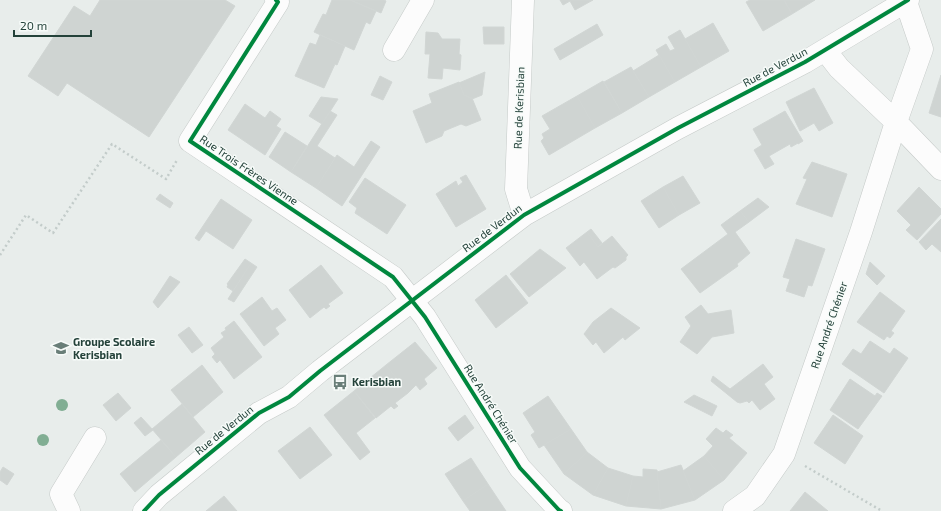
<svg xmlns="http://www.w3.org/2000/svg" width="941" height="511" font-family="'Exo 2',sans-serif">
  <rect width="100%" height="100%" fill="#e8edeb"/>
  <path fill="#cfd4d2" stroke="#d1d6d4" d="M100,0H225L235,6L149,137L67,83L58,96L28,76L74,6L90,16Z
    M332,0H350L376,11L370,24L366,22L354,50L314,32L323,14L326,15Z
    M350,0H384L386,1L381,13Z
    M560,0H593L575,10L570,1L563,5Z
    M750,0H784L792,14L763,31L746,2Z
    M784,0H815L792,14Z
    M713,23L729,51L701,67L685,39Z
    M597,24L603,35L560,60L554,49Z
    M483,27H504V44H484Z
    M680,30L701,67L675,82L656,50L666,44L670,51L675,49L668,37Z
    M426,32L438,33L442,39H460L459,54L461,55L460,70L443,68L442,79L428,78L430,54H425Z
    M320,35L345,46L337,65L335,64L324,88L295,76L310,43L316,45Z
    M659,55L675,82L649,97L633,71Z
    M631,67L649,97L622,113L604,82Z
    M485,72L482,95L472,99L464,95L459,83Z
    M941,75V117L929,113Z
    M380,76L392,82L383,100L371,95Z
    M603,81L622,113L595,128L577,96Z
    M459,82L464,95L472,98L481,120L466,126L461,124L444,131L442,136L426,143L413,111L432,103L429,94Z
    M814,88L833,123L819,131L814,123L800,131L786,102Z
    M577,96L595,128L549,155L541,141L544,138L542,134L550,129L542,116Z
    M321,97L338,99L322,124L309,116Z
    M245,104L265,118L270,111L281,119L276,126L281,129L265,155L228,130Z
    M330,111L337,115L317,146L335,158L316,188L291,172Z
    M785,111L803,141L798,144V143L791,147L790,144L769,156L774,164L765,169L754,150L762,145L753,129Z
    M285,132L307,146L291,172L269,157Z
    M371,141L380,147L342,206L316,188L337,155L354,167Z
    M812,162L847,174L832,217L796,204L807,179L803,178Z
    M466,175L486,209L456,227L436,194L456,181L458,186L463,182L460,178Z
    M683,176L700,203L679,215L663,187Z
    M365,178L406,205L387,234L355,213L357,208L349,202Z
    M663,187L679,215L659,228L641,201Z
    M919,187L941,209V214L917,240L906,230L911,225L897,211Z
    M160,194L173,203L170,208L156,199Z
    M758,198L769,207L749,222L740,211Z
    M221,199L252,220L233,249L206,231L199,241L195,238Z
    M740,211L749,222L735,232L750,253L737,264L738,266L700,293L681,269L728,234L721,225Z
    M941,219V252L932,244L926,250L919,242Z
    M591,229L602,243L598,247L587,232Z
    M587,232L598,247L612,236L628,255L626,257V260L615,268L613,267L597,279L584,262L580,266L566,248Z
    M796,239L825,249L812,286L808,285L804,297L786,291L790,279L783,277Z
    M540,249L566,268L529,297L510,274Z
    M245,259L251,263L233,291L227,287L228,285L227,284Z
    M870,262L885,276L877,285L866,274Z
    M251,263L257,267L234,302L228,299Z
    M321,265L343,293L328,304L330,306L326,309L324,307L310,318L289,290Z
    M506,275L528,303L496,328L475,300Z
    M170,276L180,282L158,308L153,302Z
    M880,292L905,311L891,331L894,333L890,338L887,336L884,340L857,322Z
    M262,297L272,311L277,308L286,320L275,328L279,334L264,346L240,314Z
    M701,305L708,314L731,310L734,333L712,337L697,354L680,342L691,326L685,317Z
    M611,308L640,328L625,340L623,337L604,353L596,342L593,345L584,334L593,322Z
    M234,321L262,357L234,379L220,360L217,363L212,357L215,354L211,348L224,337L221,333L226,330L225,328Z
    M189,327L203,345L192,353L178,335Z
    M870,341L890,354L894,348L908,358L884,393L842,364L853,349L861,354Z
    M415,342L437,368L424,379L427,384L420,390L416,385L408,393L386,365Z
    M763,364L773,377L764,384L775,399L760,410L752,400L749,403L747,401L740,403L737,402L711,381L713,376L730,389Z
    M202,365L223,392L193,417L171,390Z
    M386,365L408,393L395,403L398,406L394,409L391,406L376,418L354,391Z
    M850,379L875,396L877,393L882,396L858,429L830,410Z
    M354,391L375,418L356,433L370,452L360,460L324,415Z
    M118,393L131,408L116,421L103,405Z
    M694,395L717,406L712,416L684,402Z
    M548,396L571,429L539,448L531,435L535,432L523,413Z
    M182,404L205,432L176,457L152,429Z
    M465,415L474,428L458,441L448,428Z
    M833,415L863,436L845,464L814,443Z
    M141,417L153,430L145,436L134,423Z
    M310,427L332,455L300,479L278,451Z
    M716,428L723,433L726,430L733,435L729,438L747,453L724,480L704,456L713,446L706,439Z
    M571,429L587,452L564,474L544,445Z
    M161,440L176,457L135,492L120,474Z
    M587,452L608,468L593,495L564,474Z
    M704,456L724,480L695,500L683,471Z
    M471,458L488,484L463,501L445,474Z
    M681,465L695,500L661,509L657,472Z
    M3,467L14,474L7,485L0,480V472Z
    M608,468L633,476L626,506L593,495Z
    M643,469L657,470L661,509L626,506L633,476L643,477Z
    M488,484L506,511H470L463,501Z
    M805,492L828,511H790Z
    M224,496L237,511H206Z"/>
  <g fill="none" stroke-linecap="round" stroke-linejoin="round">
    <defs>
      <path id="minor" d="M276,0L278,2L190,141L393,277L425,317L520,468L559,510L561,511
        M523,0L516,189L524,215
        M394,50L423,0
        M825,50L839,68L896,122L922,49L906,2
        M69,511L61,494L95,438
        M144,511L159,495L259,413L289,397L320,371L524,215L678,128L805,62L908,0
        M734,511L755,496L784,454L823,342L861,232L896,122L941,169"/>
    </defs>
    <use href="#minor" stroke="#c5cac8" stroke-width="23"/>
    <path stroke="#c3ccca" stroke-width="2.5" stroke-dasharray="2 3" stroke-linecap="butt" d="M0,255L26,215L53,233L112,144L166,179L177,160
      M805,466L882,511"/>
    <use href="#minor" stroke="#fcfcfc" stroke-width="22"/>
    <defs>
      <path id="cycleway" d="M276,0L278,2L190,141L393,277L425,317L520,468L559,510L561,511
        M144,511L159,495L259,413L289,397L320,371L524,215L678,128L805,62L908,0"/>
    </defs>
    <use href="#cycleway" stroke="#f7fbf9" stroke-width="6"/>
    <use href="#cycleway" stroke="#00873e" stroke-width="4"/>
  </g>
  <g fill="#81ae93">
    <circle cx="62" cy="405" r="6"/>
    <circle cx="43" cy="440" r="6"/>
  </g>
  <defs>
    <symbol id="school-bare" viewBox="-9 -9 18 18"><path d="M0-5L7-2L0 1L-7-2ZM-4 1L0 2.5L4 1V4Q0 6-4 4Z" fill="#697e78" stroke="#f7fbf9" stroke-width="2.5" paint-order="stroke"/></symbol>
    <symbol id="bus-bare" viewBox="-9 -9 18 18"><path d="M-5-6H5V4H4V6H2V4H-2V6H-4V4H-5ZM-3.5-4V0h7V-4ZM-3.5 1.2v1.5H-2V1.2ZM2 1.2v1.5H3.5V1.2Z" fill="#697e78" stroke="#f7fbf9" stroke-width="2.5" paint-order="stroke"/></symbol>
  </defs>
  <g fill-rule="evenodd">
    <use href="#school-bare" x="50" y="337" width="22" height="22"/>
    <use href="#bus-bare" x="329" y="371" width="22" height="22"/>
  </g>
  <g text-anchor="middle" stroke-width="3" stroke-linejoin="round" paint-order="stroke">
    <g font-size="11" fill="#24423a" stroke="#f7fbf9">
      <text transform="translate(775 67) rotate(-28)" y="4">Rue de Verdun</text>
      <text transform="translate(519 108) rotate(-88)" y="4">Rue de Kerisbian</text>
      <text transform="translate(249 170) rotate(34)" y="4">Rue Trois Frères Vienne</text>
      <text transform="translate(492 228) rotate(-37)" y="4">Rue de Verdun</text>
      <text transform="translate(829 325) rotate(-71)" y="4">Rue André Chénier</text>
      <text transform="translate(491 404) rotate(58)" y="4">Rue André Chénier</text>
      <text transform="translate(224 430) rotate(-39)" y="4">Rue de Verdun</text>
    </g>
    <g font-size="11" font-weight="bold" fill="#24423a" stroke="#f7fbf9" text-anchor="start">
      <text x="73" y="346">Groupe Scolaire<tspan x="73" dy="13">Kerisbian</tspan></text>
      <text x="352" y="386">Kerisbian</text>
    </g>
  </g>
  <path d="M14 30v6h77v-6" fill="none" stroke="#24423a" stroke-width="2"/>
  <text x="20" y="30" font-size="12" fill="#24423a" stroke="#f7fbf9" stroke-width="3" paint-order="stroke">20 m</text>
</svg>
